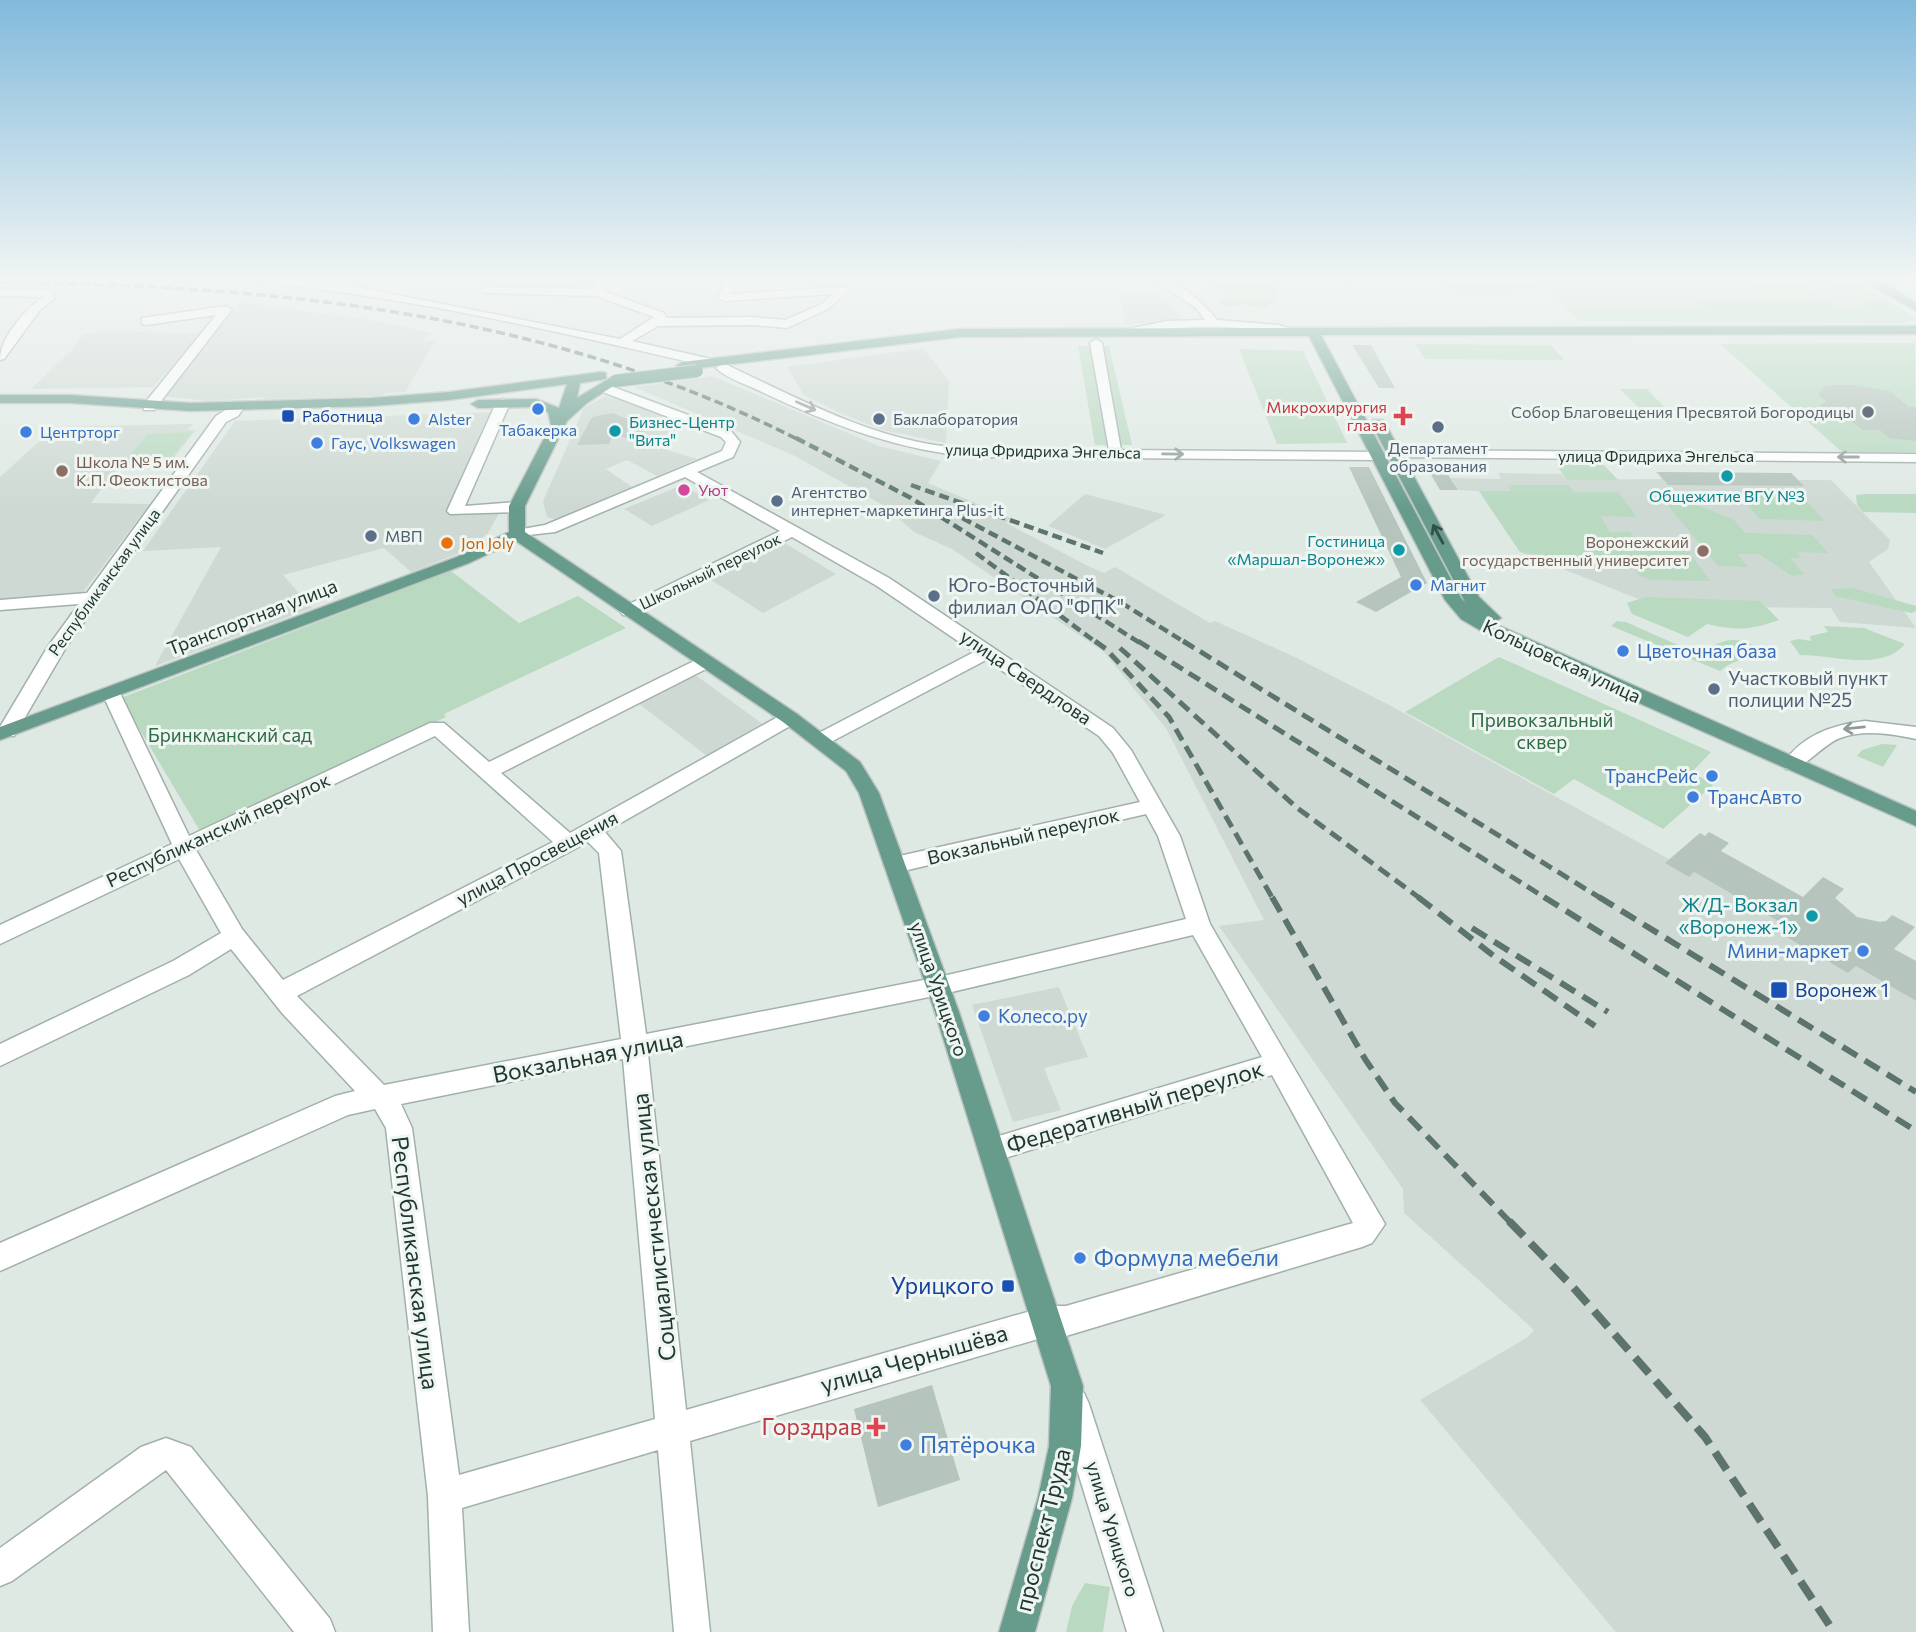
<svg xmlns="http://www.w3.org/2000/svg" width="1916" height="1632" font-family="Commissioner,sans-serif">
  <rect width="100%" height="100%" fill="#dfe9e4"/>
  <path fill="#ced9d3" d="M1537,279H1833L1857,287L1906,323L1580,321Z
    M1119,292L1156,293L1168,299L1184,320L1126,324Z
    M241,302L382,322L433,333L420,341H435L405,392L385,393L382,396L263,399L264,397L209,401L161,396Z
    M110,331L201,334L153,387L31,389L74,348L83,334Z
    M923,348L949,381L946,443L883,430L840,413L804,395L787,367Z
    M712,376L879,446L941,461L928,483L1011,518L1006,523L1090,567L1104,573L1115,567L1210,623L1215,621L1297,658L1391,706L1669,859L1666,863L1694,872L1794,930L1787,938L1848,973L1856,966L1916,1001V1632H1616L1420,1400L1528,1337L1534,1330L1404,1213L1403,1189L1219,926L1264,920L1166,728L1104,652L952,549L914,532L883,505L793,455L634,387Z
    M605,396L678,418L666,425L680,429L654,446L697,459L657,476L627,460L606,469L632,487L557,520L547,517L543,501L584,408Z
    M504,412L458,509L503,506L488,533L467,550L411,572L384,548L283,575L312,608L155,666L221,547L143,551L235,421Z
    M193,424L187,430H196L169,464L119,466L91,503L150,504L83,592L0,599V477L55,427Z
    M1656,472L1791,473L1798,480H1831L1890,540L1888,549L1869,562L1916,628L1840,622L1831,608L1656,606L1520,552L1479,491L1458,490L1451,478L1501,479L1498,473L1562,474L1567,480L1662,479Z
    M682,485L709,500L652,526L624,509Z
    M1085,494L1166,515L1105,549L1048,526Z
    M783,542L836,574L763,613L708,578Z
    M694,674L764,725L707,756L638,703Z
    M1059,987L1088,1057L1044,1068L1061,1110L1013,1122L972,1005Z"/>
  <path fill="#b9d9c1" d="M1211,279L1244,284L1256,282L1252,279H1262L1275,287L1278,299L1262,310L1246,304L1226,307L1220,302L1226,295L1207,281Z
    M1442,279H1526L1539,288L1513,289L1516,293L1460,295L1441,285L1448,282Z
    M1819,279L1854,280L1916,318L1906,323L1580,321L1569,310L1709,309L1697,298H1766L1745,282H1798L1836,308H1868C1853,295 1836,290 1819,279Z
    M1915,343L1916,452H1842L1720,344Z
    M1415,344L1551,345L1564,360L1425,359Z
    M1078,346H1109L1132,445H1095Z
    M1239,349L1303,351L1347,443L1277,444Z
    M1620,389H1647L1664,407H1638Z
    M192,432L169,460L124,462L148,434Z
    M1556,464L1604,465L1618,480H1567Z
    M1508,485H1569L1574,492H1618L1637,517L1600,516L1610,532H1630L1638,544L1668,545L1687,549L1710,581L1651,580L1638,575L1634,566L1520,552L1479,491H1511Z
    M1736,493H1798L1825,521L1760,519Z
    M1865,494H1916V513L1863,512L1857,505L1856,495Z
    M1661,497H1675L1733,519L1745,533L1812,535L1828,553L1796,552L1802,558H1790L1804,574L1792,576L1759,554H1737L1748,567L1718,566Z
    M451,571L519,623L578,596L626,628L444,714L446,717L200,831L121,698Z
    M1853,588L1916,606V611L1911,613L1835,596L1832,589Z
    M1645,597L1760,601L1779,620C1750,630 1737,631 1707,624L1688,637L1632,614L1627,603Z
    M1617,621L1626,622L1700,655C1722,637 1738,635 1763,650L1728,665L1720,671L1611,626Z
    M1824,626L1864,628L1905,644C1882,672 1833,655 1800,655L1790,641L1799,639L1811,641L1810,636L1828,632Z
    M1499,657L1711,752L1692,772L1713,785L1663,829L1574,779L1554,794L1405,712Z
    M1882,744L1897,745L1883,767L1857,756L1862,750Z
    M1085,1583L1110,1587L1103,1632H1066L1072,1606Z"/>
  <path fill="#b5c4bd" d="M1352,345H1371L1395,388H1379Z
    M1833,385H1852L1890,391L1909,407H1916V441L1889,438L1880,430H1862L1846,417L1829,416L1816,410L1826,401L1818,394L1825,386Z
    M612,413L650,428L630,439L613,434L609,444L577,445L592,417Z
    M1349,467H1369L1427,583L1376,612L1356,602L1401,577Z
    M1657,472L1791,473L1804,486L1668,485Z
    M1430,473H1447L1458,490H1440Z
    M1709,832L1729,843L1721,851L1803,897L1823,877L1844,889L1835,898L1857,917L1880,922L1886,921L1892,915L1915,927L1894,949L1916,961V1001L1856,966L1848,973L1786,937L1794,930L1694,872L1689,877L1665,863L1700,833L1705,836Z
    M932,1385L960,1480L878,1507L854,1409Z"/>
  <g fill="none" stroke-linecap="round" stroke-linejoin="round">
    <defs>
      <path id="minor" d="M252,279H294L341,284L620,339L654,317L596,296L486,293L480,290L486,287L593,289L596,279H608L603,291L664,313L666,318L752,317L785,320L822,304L832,294L724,301L718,298L726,279H738L731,294L843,287L849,290L830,308L787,328L752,325L658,326L632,341L711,359V365L707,366C559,332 410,297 258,282Z
        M1153,279C1178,279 1202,301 1217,320L1279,325L1301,332L1295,336C1256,327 1216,325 1176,328C1161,329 1142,337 1128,335V329L1167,321L1205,320L1196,308Z
        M1347,279H1370L1349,285L1343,282Z
        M0,290H48L52,291L55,298L40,310L4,359L0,360C0,337 25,310 43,297L0,296Z
        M226,306L232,310L230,312L154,410H144V404L216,315L146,325L142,324V318Z
        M1096,339L1102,343L1121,450L1380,452L1387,456L1380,460L976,457C900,451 832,425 764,393C749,385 727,379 716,368L722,364L727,365C795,397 866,436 942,446C997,453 1054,449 1109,450L1090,343Z
        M605,384L731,431L740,442L733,457L697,472L889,578L1113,728L1131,750L1180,836L1210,924L1385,1224L1372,1243L1362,1247L1066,1336H1048L690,1441L710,1632H674L658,1450L462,1508L469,1632H433L428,1496L386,1128L375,1109L348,1115L0,1271V1243L335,1096L355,1091L282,1013L231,949L189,975L0,1066V1044L173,961L221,933L179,859L0,944V925L172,844L102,693L104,689H118L120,693L189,836L430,723H444L489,762L700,658H712L715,662L712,666L501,773L570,833L783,714H797L800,718L797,722L605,832L621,851L646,1034L939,977L1186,919L1158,836L1146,814L895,873L887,871L884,865L887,859L895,857L1140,802L1113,753L1099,736L986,660L827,744H813L810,740L813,736L974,652L877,586L792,537L635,615H623L620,611L623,607L780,531L685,477L555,532L511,537L509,534L511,531L545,525L722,451L726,442L721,437L600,391L598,388ZM435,736L553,842L283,980L242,929L196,850ZM588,842L599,853L621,1039L384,1085L297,996ZM1193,935L1262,1057L992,1138L982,1142L978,1150L982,1158L992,1162L1272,1075L1353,1223L1066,1306H1048L686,1410L648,1054L939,995ZM623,1059L655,1419L459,1475L412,1128L401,1104Z
        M503,399L510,403L465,506L517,502L525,507L517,512L450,514L447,511L496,403Z
        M238,402L245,406L238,416L226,422L65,649L14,736H0V727L47,648L79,604L0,610V600L87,593L216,416Z
        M1396,450L1916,454V462L1391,457V451Z
        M1865,721L1916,727V739C1892,734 1864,729 1840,738C1821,745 1802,773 1786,769L1783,764C1802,735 1832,725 1865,721Z
        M1073,1388L1084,1393L1089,1404L1163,1632H1127L1057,1404L1062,1393Z
        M166,1438L191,1447L330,1619L335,1632H294L166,1470L12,1581L0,1586V1548L141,1447Z"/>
      <path id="major" d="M1859,279C1882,279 1897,291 1916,303V311Z
        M1916,326V334L1321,335L1461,598L1465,602L1371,423L1373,420H1383L1385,423L1479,597L1501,618L1493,623L1916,811V826L1495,639L1461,619L1445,600L1309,336L960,337L682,370L676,366L682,362L960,329Z
        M601,372L606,373V379L580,383L577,398L610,378L615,377L621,381L587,403L567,421L525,506V532L797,714L860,762L879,793L959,1012L1083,1386L1081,1446L1072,1498L1035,1632H999L1038,1498L1049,1446L1051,1386L935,1012L859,793L846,771L783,722L516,541L469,563L0,740V727L457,557L509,532V506L551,425L548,412L534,407L478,408L471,404L478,400L536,399L559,408L567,384L449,400L371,406L190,411L71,403H0V395H71L190,403L371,398L449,392Z"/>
    </defs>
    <use href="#minor" stroke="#a2b0ab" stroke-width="3"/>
    <use href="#major" stroke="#bcc3c1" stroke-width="3"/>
    <use href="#minor" fill="#fff" fill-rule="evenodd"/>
    <use href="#major" fill="#679c8d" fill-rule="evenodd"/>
    <path stroke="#5c746d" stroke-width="3.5" stroke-dasharray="9 4.5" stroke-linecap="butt" d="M0,282C278,286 548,312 799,440"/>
    <path stroke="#5c746d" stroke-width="4.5" stroke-dasharray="10 5" stroke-linecap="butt" d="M796,438L911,498L1140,643
      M911,485L1103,553
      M949,511L1120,602L1186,643
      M976,553L1097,643"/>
    <path stroke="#5c746d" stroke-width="5" stroke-dasharray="13 7" stroke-linecap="butt" d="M1095,641L1106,649L1169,717L1273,899
      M1138,641L1547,899
      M1183,641L1602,899
      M1120,648L1296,807L1421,899"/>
    <path stroke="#5c746d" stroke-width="6" stroke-dasharray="17 9" stroke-linecap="butt" d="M1272,897L1365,1059L1395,1103L1511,1223
      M1418,897L1494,956L1595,1026
      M1544,897L1916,1131
      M1599,897L1916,1092
      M1472,928L1608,1012"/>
    <path stroke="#5c746d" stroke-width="8" stroke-dasharray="21 10" stroke-linecap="butt" d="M1509,1221L1572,1286L1705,1437L1834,1632"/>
    <defs>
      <path id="major-bridge" d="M615,381L697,371"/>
    </defs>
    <use href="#major-bridge" stroke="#bcc3c1" stroke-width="14" stroke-linecap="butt"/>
    <use href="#major-bridge" stroke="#679c8d" stroke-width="12"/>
  </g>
  <defs><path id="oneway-shaft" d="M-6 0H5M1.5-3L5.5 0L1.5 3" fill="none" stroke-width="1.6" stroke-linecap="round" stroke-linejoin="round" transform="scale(1.75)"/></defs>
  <g stroke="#909c98">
    <use href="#oneway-shaft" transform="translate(806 406) rotate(24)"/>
    <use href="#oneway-shaft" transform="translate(1173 454) rotate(1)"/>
    <use href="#oneway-shaft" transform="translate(1848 457) rotate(-180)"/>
    <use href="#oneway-shaft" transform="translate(1854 728) rotate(174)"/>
  </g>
  <use stroke="#325148" href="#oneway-shaft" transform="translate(1438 534) rotate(-118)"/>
  <linearGradient id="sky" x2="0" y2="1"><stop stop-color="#82badc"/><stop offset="0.55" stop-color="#f1f5f3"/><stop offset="1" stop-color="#f1f5f3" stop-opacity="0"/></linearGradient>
  <rect width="1916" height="508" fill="url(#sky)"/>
  <g fill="#3f7fe0" stroke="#eff6f2" stroke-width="2.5">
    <circle cx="538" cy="409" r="7"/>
    <circle cx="414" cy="419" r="7"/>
    <circle cx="26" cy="432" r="7"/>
    <circle cx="317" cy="443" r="7"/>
    <circle cx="1416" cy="585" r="7"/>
    <circle cx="1623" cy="651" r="7"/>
    <circle cx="1712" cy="776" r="7"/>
    <circle cx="1693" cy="797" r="7"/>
    <circle cx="1863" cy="951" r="7"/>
    <circle cx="984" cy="1016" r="7"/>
    <circle cx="1080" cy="1258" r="7"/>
    <circle cx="906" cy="1445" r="7"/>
  </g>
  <circle fill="#6b7280" stroke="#eff6f2" stroke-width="2.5" cx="1868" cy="412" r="7"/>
  <g fill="#1a4fb4" stroke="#eff6f2" stroke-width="2.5">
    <rect x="281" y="409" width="14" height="14" rx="3.5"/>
    <rect x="1770" y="981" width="18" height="18" rx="3.5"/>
    <rect x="1001" y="1279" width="14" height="14" rx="3.5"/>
  </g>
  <g fill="#e0444e" stroke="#eff6f2" stroke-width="2.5">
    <path d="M1399.5 405.5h7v7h7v7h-7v7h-7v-7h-7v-7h7z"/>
    <path d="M872.5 1416.5h7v7h7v7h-7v7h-7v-7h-7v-7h7z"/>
  </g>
  <g fill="#5c6f8a" stroke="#eff6f2" stroke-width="2.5">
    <circle cx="879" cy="419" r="7"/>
    <circle cx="1438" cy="427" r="7"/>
    <circle cx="777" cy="501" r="7"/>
    <circle cx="371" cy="536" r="7"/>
    <circle cx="934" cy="596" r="7"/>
    <circle cx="1714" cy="689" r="7"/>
  </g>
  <g fill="#0f9aa8" stroke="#eff6f2" stroke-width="2.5">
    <circle cx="615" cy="431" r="7"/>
    <circle cx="1727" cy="476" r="7"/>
    <circle cx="1399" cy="550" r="7"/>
    <circle cx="1812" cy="916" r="7"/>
  </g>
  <g fill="#8d6e63" stroke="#eff6f2" stroke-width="2.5">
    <circle cx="62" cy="471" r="7"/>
    <circle cx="1703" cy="551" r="7"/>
  </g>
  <circle fill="#d1479c" stroke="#eff6f2" stroke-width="2.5" cx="684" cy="490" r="7"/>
  <circle fill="#e8710a" stroke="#eff6f2" stroke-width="2.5" cx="447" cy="543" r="7"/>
  <g text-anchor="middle" stroke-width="6" stroke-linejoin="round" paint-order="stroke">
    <g font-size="16" fill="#be3a42" stroke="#eff6f2" text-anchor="end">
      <text x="1387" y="413">Микрохирургия<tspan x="1387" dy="18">глаза</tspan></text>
    </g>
    <g font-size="16" fill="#5b616d" stroke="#eff6f2" text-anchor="end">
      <text x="1854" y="418">Собор Благовещения Пресвятой Богородицы</text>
    </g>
    <g font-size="16" fill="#164399" stroke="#eff6f2" text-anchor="start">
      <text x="302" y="422">Работница</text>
    </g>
    <g font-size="16" fill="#366cbe" stroke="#eff6f2" text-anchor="start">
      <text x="428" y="425">Alster</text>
      <text x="538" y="436" text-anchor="middle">Табакерка</text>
      <text x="40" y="438">Центрторг</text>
      <text x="331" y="449">Гаус, Volkswagen</text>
      <text x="1430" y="591">Магнит</text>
    </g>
    <g font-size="16" fill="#4e5e75" stroke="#eff6f2" text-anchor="start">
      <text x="893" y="425">Баклаборатория</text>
      <text x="1438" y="454" text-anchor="middle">Департамент<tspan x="1438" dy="18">образования</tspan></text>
      <text x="791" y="498">Агентство<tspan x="791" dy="18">интернет-маркетинга Plus-it</tspan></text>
      <text x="385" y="542">МВП</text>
    </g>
    <g font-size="16" fill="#0d838f" stroke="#eff6f2" text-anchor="start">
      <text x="629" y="428">Бизнес-Центр<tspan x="629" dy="18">"Вита"</tspan></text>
      <text x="1727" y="502" text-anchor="middle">Общежитие ВГУ №3</text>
      <text x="1385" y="547" text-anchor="end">Гостиница<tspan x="1385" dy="18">«Маршал-Воронеж»</tspan></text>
    </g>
    <g font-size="16" fill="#213831" stroke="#eff6f2">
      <text transform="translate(1043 451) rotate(1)" y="6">улица Фридриха Энгельса</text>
      <text x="1656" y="462">улица Фридриха Энгельса</text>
      <text transform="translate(710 571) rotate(-26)" y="6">Школьный переулок</text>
      <text transform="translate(104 582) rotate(-54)" y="6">Республиканская улица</text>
    </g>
    <g font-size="16" fill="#785e54" stroke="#eff6f2" text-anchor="start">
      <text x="76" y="468">Школа № 5 им.<tspan x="76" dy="18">К.П. Феоктистова</tspan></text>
      <text x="1689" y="548" text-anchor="end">Воронежский<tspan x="1689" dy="18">государственный университет</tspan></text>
    </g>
    <g font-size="16" fill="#b23c85" stroke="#eff6f2" text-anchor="start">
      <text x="698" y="496">Уют</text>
    </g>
    <g font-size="16" fill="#c56008" stroke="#eff6f2" text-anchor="start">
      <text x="461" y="549">Jon Joly</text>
    </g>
    <g font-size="19" fill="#4e5e75" stroke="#eff6f2" text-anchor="start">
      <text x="948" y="592">Юго-Восточный<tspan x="948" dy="22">филиал ОАО "ФПК"</tspan></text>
      <text x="1728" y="685">Участковый пункт<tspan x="1728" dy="22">полиции №25</tspan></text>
    </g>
    <g font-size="19" fill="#213831" stroke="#eff6f2">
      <text transform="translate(252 617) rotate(-21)" y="7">Транспортная улица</text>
      <text transform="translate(1562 661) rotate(25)" y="7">Кольцовская улица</text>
      <text transform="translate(1026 677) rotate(34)" y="7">улица Свердлова</text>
      <text transform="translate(218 830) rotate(-25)" y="7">Республиканский переулок</text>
      <text transform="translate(1023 836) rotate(-13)" y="7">Вокзальный переулок</text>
      <text transform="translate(537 858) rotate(-28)" y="7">улица Просвещения</text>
      <text transform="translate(939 989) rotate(71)" y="7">улица Урицкого</text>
      <text transform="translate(1113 1529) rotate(73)" y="7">улица Урицкого</text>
    </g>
    <g font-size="19" fill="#366cbe" stroke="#eff6f2" text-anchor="start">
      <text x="1637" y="658">Цветочная база</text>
      <text x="1698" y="783" text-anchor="end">ТрансРейс</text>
      <text x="1707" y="804">ТрансАвто</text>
      <text x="1849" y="958" text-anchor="end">Мини-маркет</text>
      <text x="998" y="1023">Колесо.ру</text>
    </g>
    <g font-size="19" fill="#2f6c45" stroke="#eff6f2">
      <text x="1542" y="727">Привокзальный<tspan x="1542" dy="22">сквер</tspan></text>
      <text x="230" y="742">Бринкманский сад</text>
    </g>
    <g font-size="19" fill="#0d838f" stroke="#eff6f2" text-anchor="end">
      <text x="1798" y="912">Ж/Д- Вокзал<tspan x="1798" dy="22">«Воронеж-1»</tspan></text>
    </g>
    <g font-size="19" fill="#164399" stroke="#eff6f2" text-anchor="start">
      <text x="1795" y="997">Воронеж 1</text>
    </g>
    <g font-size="23" fill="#213831" stroke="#eff6f2">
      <text transform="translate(588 1057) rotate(-11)" y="8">Вокзальная улица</text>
      <text transform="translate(1135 1107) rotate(-17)" y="8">Федеративный переулок</text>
      <text transform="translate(654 1227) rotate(-96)" y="8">Социалистическая улица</text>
      <text transform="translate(415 1263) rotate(83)" y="8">Республиканская улица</text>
      <text transform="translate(914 1359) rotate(-16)" y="8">улица Чернышёва</text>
      <text transform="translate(1043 1530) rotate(-76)" y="8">проспект Труда</text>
    </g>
    <g font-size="23" fill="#366cbe" stroke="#eff6f2" text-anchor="start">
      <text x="1094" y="1266">Формула мебели</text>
      <text x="920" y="1453">Пятёрочка</text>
    </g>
    <g font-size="23" fill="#164399" stroke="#eff6f2" text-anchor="end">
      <text x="994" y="1294">Урицкого</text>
    </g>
    <g font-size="23" fill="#be3a42" stroke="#eff6f2" text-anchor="end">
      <text x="862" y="1435">Горздрав</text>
    </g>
  </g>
</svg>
